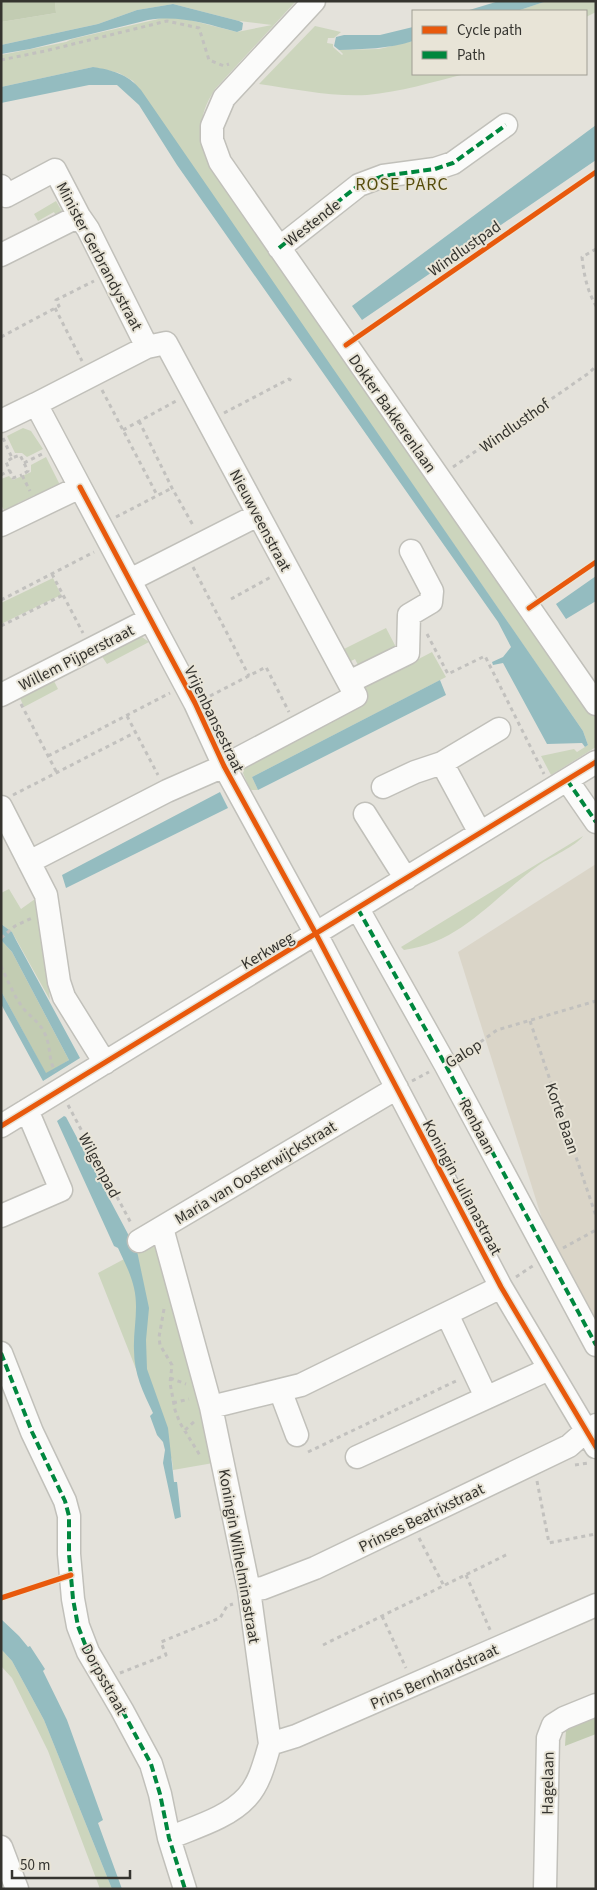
<svg xmlns="http://www.w3.org/2000/svg" width="597" height="1890" font-family="'Source Sans 3',sans-serif">
  <rect width="100%" height="100%" fill="#e4e2db"/>
  <path fill="#dad5c8" d="M596,864V1328L543,1222L458,952Z"/>
  <path fill="#ccd5bd" d="M55,1H296L215,89C197,117 199,134 210,165L495,580L500,578L596,716V747L551,775L541,756L574,749L577,752L588,745L583,731L133,81L119,73L93,67L1,87V55L66,42L72,39L167,17L182,18L237,32L272,25L239,21L173,4L137,10L98,24L1,45V22L56,13Z
    M547,1H596V12L586,17V11H517Z
    M315,26L341,32L334,38H328L327,43L333,44V47L342,55L343,54L339,50L379,49L413,41V74H465C433,82 400,92 367,95C331,97 295,89 259,84Z
    M56,201L64,215L57,218L54,212L38,221L34,214Z
    M23,428L31,431L43,449L27,457L22,453H15L7,436Z
    M46,457L59,483L57,488L36,497L35,495L18,503L15,510L9,512L4,510L1,505V479L9,476L13,480L31,472V465Z
    M53,578L61,595L1,624V603Z
    M386,628L398,651L391,655L388,650L382,653L384,659L352,668L358,665L355,659L349,662L342,650Z
    M142,637L149,642L107,664L101,655L136,638Z
    M432,652L446,677L252,777L258,790H250L243,773L245,766L368,700L363,688Z
    M54,681L58,689L24,707L20,698Z
    M583,836C576,846 551,857 539,865C495,896 461,943 404,950L401,947Z
    M9,889L21,909L35,899L44,948L50,1000L12,932L1,924V893Z
    M158,1241L219,1462L173,1470L172,1460L98,1273Z
    M1,1649L12,1661L44,1720L112,1889H100L48,1751L12,1678L1,1666Z"/>
  <path fill="#c2ccb2" d="M1,1H55L56,13L1,22Z
    M1,940L12,952L69,1060L46,1074L1,991Z
    M596,1717V1734L565,1746L566,1730Z"/>
  <path fill="#94bcc0" d="M499,1H547L517,11H466Z
    M173,4L239,21L243,23L242,30L237,32C206,24 181,15 148,20L30,49L1,54V45L98,24L137,10Z
    M413,27V41C388,49 364,49 339,50L334,46L336,37L344,35H380Z
    M93,67C112,70 128,74 141,90L583,731L588,745L585,747L582,743L547,744L503,663L493,665L492,662L503,657L511,647L498,622L177,165L139,105L117,85H89L1,103V87Z
    M596,125V160L362,320L352,306Z
    M596,576V601L566,619L556,604Z
    M440,680L446,695L258,790L252,777Z
    M220,792L228,808L66,888L62,875Z
    M1,924L12,932L16,940L80,1058L43,1081L1,1004V991L46,1073L69,1060L12,952L1,940Z
    M64,1116L66,1117L137,1251L149,1308L146,1340L147,1369L168,1428L174,1482H177L181,1517L175,1519L163,1463L165,1450L163,1442L157,1435L150,1416L153,1413C143,1392 134,1374 134,1350C133,1330 139,1309 134,1288C131,1274 124,1261 118,1248L114,1246L57,1121Z
    M1,1619L19,1636L28,1647L30,1646L45,1669L43,1671L67,1720L103,1820L98,1823L122,1889H112L44,1720L12,1661L1,1649Z"/>
  <g fill="none" stroke-linecap="round" stroke-linejoin="round">
    <defs>
      <path id="minor" d="M314,1L224,98L212,126V140L220,162L596,704
        M1,186L6,196L55,170L79,216L88,229L147,347
        M279,248L359,185L383,176L435,169L453,163L506,125
        M1,255L79,216
        M1,421L36,404L80,487L1,525
        M80,487L195,703L224,766L316,934L501,1287L596,1447
        M130,580L258,515
        M349,682L408,653L409,615L431,602L432,591L411,551
        M1,695L150,619
        M442,763L480,833
        M567,780L596,822
        M383,787L415,772L442,763L499,729
        M1,807L46,895L59,982L64,997L105,1063
        M365,814L406,879
        M29,862L167,791L224,766L356,696L166,343L147,347L36,404
        M358,909L445,1064L596,1345
        M1,1126L596,762
        M1,1216L61,1190L27,1110
        M162,1228L211,1407L249,1590L270,1744C265,1761 260,1783 247,1797C228,1818 195,1827 169,1838
        M139,1241L397,1088
        M447,1314L486,1397
        M1,1353L32,1432L65,1501L69,1516V1554L73,1599L78,1626L88,1652L122,1710L151,1764L160,1794L169,1838L185,1889
        M280,1390L297,1435
        M211,1407L301,1385L501,1287
        M357,1457L549,1369
        M249,1590L263,1588L315,1568L569,1446L587,1430L596,1425
        M270,1744L296,1736L596,1605
        M1,1847L17,1889
        M545,1889L548,1738L553,1725L564,1718L596,1705"/>
    </defs>
    <use href="#minor" stroke="#c1c0ba" stroke-width="25"/>
    <path stroke="#c2c1be" stroke-width="3" stroke-dasharray="4 4" stroke-linecap="butt" d="M1,60L45,51L167,21L199,28L209,60L224,66L229,64
      M596,249L582,257C584,275 587,290 596,306
      M55,308L82,361
      M1,337L59,306L56,300L94,281
      M102,390L157,495
      M224,413L289,379L292,381
      M139,421L172,488L194,527
      M123,430L176,401
      M3,438L12,458L20,455L28,471L22,475L30,491
      M12,458L6,462L13,478L22,475
      M24,463L44,453
      M453,467L589,373L596,366
      M1,475L10,470
      M116,517L172,488
      M193,567L249,676
      M52,574L83,633
      M231,599L271,577
      M1,600L94,552
      M1,626L63,595
      M427,634L448,674L485,656L544,774
      M210,696L266,667L289,712
      M21,704L57,773
      M127,716L158,775
      M48,756L170,693
      M13,795L136,732
      M1,938L15,926L32,918
      M1,966C7,979 14,996 23,1008C30,1017 40,1022 45,1034C51,1046 48,1059 55,1071
      M530,1021L596,1216
      M461,1056L497,1030L596,1001
      M412,1081L429,1072
      M68,1105L132,1225
      M563,1248L596,1230
      M516,1277L534,1265
      M164,1309L159,1337L160,1345L172,1365L170,1383L175,1410L180,1423L201,1457
      M170,1378L186,1384
      M173,1403L189,1399
      M185,1430L195,1421
      M308,1452L458,1380
      M575,1465L588,1463
      M537,1481L549,1543L596,1534
      M419,1538L444,1586
      M466,1575L491,1632
      M382,1616L406,1668
      M323,1645L508,1554
      M120,1673L166,1655L161,1642L220,1618L227,1606L233,1604"/>
    <use href="#minor" stroke="#fbfbfa" stroke-width="22"/>
    <path stroke="#00873e" stroke-width="4" stroke-dasharray="8 4" stroke-linecap="butt" d="M279,248L359,185L383,176L435,169L453,163L506,125
      M567,780L596,822
      M358,909L445,1064L596,1345
      M1,1353L32,1432L65,1501L69,1516V1554L73,1599L78,1626L88,1652L122,1710L151,1764L160,1794L169,1838L185,1889"/>
    <defs>
      <path id="cycleway" d="M346,345L596,172
        M80,487L195,703L224,766L316,934L501,1287L596,1447
        M529,608L596,562
        M1,1126L596,762
        M1,1598L71,1575"/>
    </defs>
    <use href="#cycleway" stroke="#e8e4d7" stroke-width="8"/>
    <use href="#cycleway" stroke="#e8590c" stroke-width="5"/>
  </g>
  <g text-anchor="middle" stroke-width="4" stroke-linejoin="round" paint-order="stroke">
    <g font-size="16" fill="#35342f" stroke="#e8e4d7">
      <text transform="translate(312 222) rotate(-38)" y="6">Westende</text>
      <text transform="translate(464 248) rotate(-35)" y="6">Windlustpad</text>
      <text transform="translate(100 256) rotate(62)" y="6">Minister Gerbrandystraat</text>
      <text transform="translate(393 413) rotate(55)" y="6">Dokter Bakkerenlaan</text>
      <text transform="translate(514 425) rotate(-35)" y="6">Windlusthof</text>
      <text transform="translate(261 520) rotate(62)" y="6">Nieuwveenstraat</text>
      <text transform="translate(76 657) rotate(-27)" y="6">Willem Pijperstraat</text>
      <text transform="translate(215 719) rotate(64)" y="6">Vrijenbansestraat</text>
      <text transform="translate(267 950) rotate(-31)" y="6">Kerkweg</text>
      <text transform="translate(463 1053) rotate(-32)" y="6">Galop</text>
      <text transform="translate(563 1118) rotate(71)" y="6">Korte Baan</text>
      <text transform="translate(478 1126) rotate(62)" y="6">Renbaan</text>
      <text transform="translate(100 1165) rotate(62)" y="6">Wilgenpad</text>
      <text transform="translate(255 1172) rotate(-31)" y="6">Maria van Oosterwijckstraat</text>
      <text transform="translate(463 1187) rotate(62)" y="6">Koningin Julianastraat</text>
      <text transform="translate(421 1517) rotate(-26)" y="6">Prinses Beatrixstraat</text>
      <text transform="translate(240 1556) rotate(80)" y="6">Koningin Wilhelminastraat</text>
      <text transform="translate(434 1676) rotate(-24)" y="6">Prins Bernhardstraat</text>
      <text transform="translate(105 1679) rotate(61)" y="6">Dorpsstraat</text>
      <text transform="translate(547 1783) rotate(-89)" y="6">Hagelaan</text>
    </g>
    <g font-size="18" letter-spacing="1" fill="#574d0d" stroke="#e8e4d7">
      <text x="402" y="190">ROSE PARC</text>
    </g>
  </g>
  <rect width="597" height="1890" fill="none" stroke="#35342f" stroke-width="5"/>
  <rect x="412" y="10" width="175" height="65" fill="#e8e4d7" stroke="#a09e94"/>
  <rect x="422" y="26" width="25" height="8" fill="#e8590c" stroke="#a09e94"/>
  <text x="457" y="35" font-size="15" fill="#35342f">Cycle path</text>
  <rect x="422" y="51" width="25" height="8" fill="#00873e" stroke="#a09e94"/>
  <text x="457" y="60" font-size="15" fill="#35342f">Path</text>
  <path d="M12 1870v8h118v-8" fill="none" stroke="#35342f" stroke-width="2.5"/>
  <text x="20" y="1870" font-size="15" fill="#35342f" stroke="#e8e4d7" stroke-width="4" paint-order="stroke">50 m</text>
</svg>
